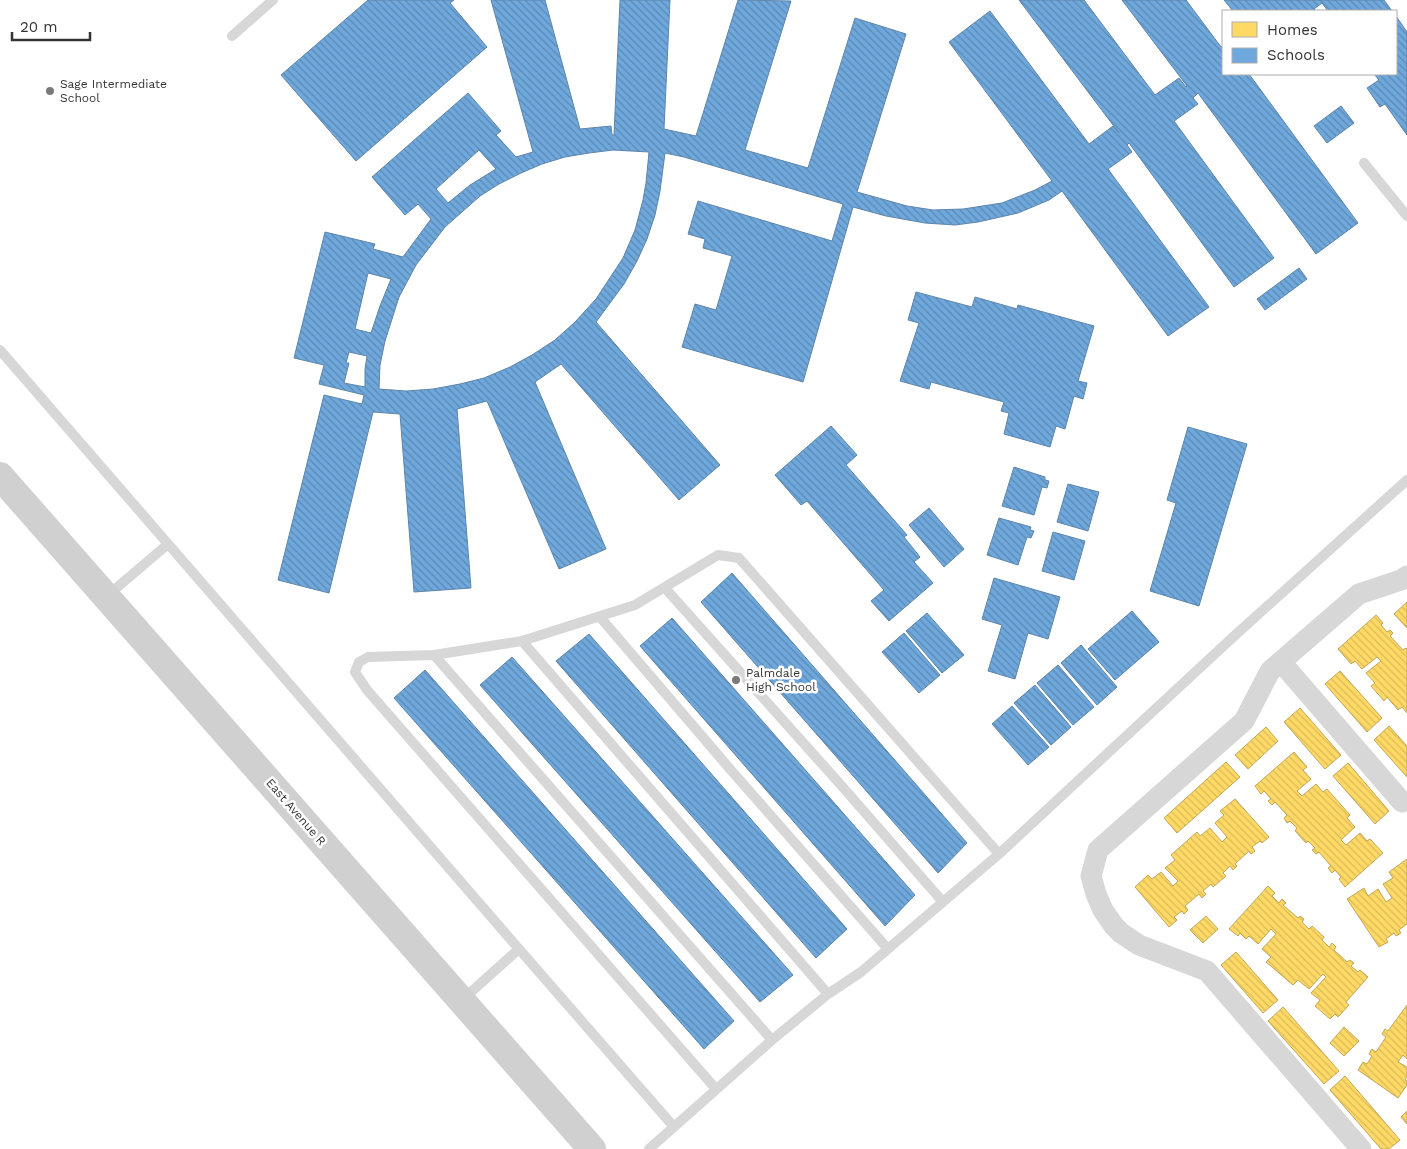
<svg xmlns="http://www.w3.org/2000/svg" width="1407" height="1149" font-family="'Work Sans',sans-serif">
  <defs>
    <pattern id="homes-back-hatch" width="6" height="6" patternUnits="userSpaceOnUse" patternTransform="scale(1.25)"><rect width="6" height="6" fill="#ffd966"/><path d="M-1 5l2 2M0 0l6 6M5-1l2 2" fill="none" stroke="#dbbb59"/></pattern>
    <pattern id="schools-back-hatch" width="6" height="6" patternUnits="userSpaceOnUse" patternTransform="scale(1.25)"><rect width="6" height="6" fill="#6fa8dc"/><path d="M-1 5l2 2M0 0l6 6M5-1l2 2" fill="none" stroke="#5c89b3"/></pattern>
  </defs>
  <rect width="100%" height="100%" fill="#fff"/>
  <path fill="url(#homes-back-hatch)" stroke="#c2a757" d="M1407,602V628L1394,614Z
    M1376,615L1383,623L1381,625L1387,632L1390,630L1393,633L1390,636L1403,650L1406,648L1407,649V713L1402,707L1398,710L1387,697L1384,701L1371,686L1375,683L1366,673L1381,661L1377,657L1362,669L1355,661L1351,664L1338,649Z
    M1340,671L1382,718L1367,732L1325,684Z
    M1300,708L1341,755L1325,769L1284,722Z
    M1389,726L1407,746V777L1374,740Z
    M1266,727L1278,741L1248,769L1235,755Z
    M1294,752L1307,767L1303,770L1311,779L1297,791L1302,796L1316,784L1323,792L1327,789L1350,815L1347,818L1355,827L1341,840L1346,845L1360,833L1367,841L1370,839L1383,853L1345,887L1339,879L1341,877L1335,870L1332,873L1328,868L1331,866L1319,852L1316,854L1312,850L1315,848L1308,841L1306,843L1295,831L1297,828L1290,821L1287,823L1284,818L1287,815L1275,802L1272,805L1268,801L1271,799L1264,791L1261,794L1255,786Z
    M1226,762L1240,777L1177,833L1164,818Z
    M1348,763L1389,811L1375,824L1333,776Z
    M1235,799L1269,837L1262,843L1260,841L1252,847L1255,851L1251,854L1249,851L1235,864L1237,866L1233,870L1230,866L1223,873L1226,876L1213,887L1211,884L1203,891L1206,894L1202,898L1199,894L1185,906L1188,910L1184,914L1182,911L1174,917L1177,920L1169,927L1135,887L1148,875L1152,879L1161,872L1173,886L1178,881L1165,868L1175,860L1171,855L1197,832L1200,836L1210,828L1222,842L1227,837L1215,823L1224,815L1220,811Z
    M1407,859V924L1399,930L1401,933L1396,936L1394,933L1386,939L1388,942L1379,947L1347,899L1364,888L1368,896L1378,889L1386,902L1392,898L1383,884L1393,878L1389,872Z
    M1268,886L1275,893L1272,896L1279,903L1282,899L1286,903L1283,905L1298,918L1300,916L1304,919L1302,922L1309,929L1312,926L1324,937L1322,940L1329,947L1332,943L1336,947L1334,950L1347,962L1350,960L1354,963L1351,966L1358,972L1360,970L1368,977L1346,1002L1349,1005L1338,1017L1335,1014L1330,1019L1315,1006L1320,1000L1311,993L1326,977L1323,974L1309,989L1298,980L1293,985L1266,962L1271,957L1262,949L1276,934L1271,929L1258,944L1249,936L1246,939L1240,933L1238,936L1229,929Z
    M1206,916L1218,929L1203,943L1190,930Z
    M1236,952L1278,1000L1263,1013L1221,965Z
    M1407,1005V1059L1403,1055L1398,1062L1407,1067V1077L1405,1080L1407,1081V1085L1398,1098L1358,1070L1363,1062L1367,1064L1372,1056L1369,1054L1372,1049L1376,1052L1386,1037L1382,1034L1385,1029L1388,1031Z
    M1283,1007L1339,1071L1324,1084L1268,1021Z
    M1344,1027L1359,1041L1344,1056L1330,1043Z
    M1345,1076L1400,1140L1389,1149H1381L1330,1090Z
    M1407,1111V1124L1401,1117Z"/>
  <path fill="url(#schools-back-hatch)" stroke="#5d85a9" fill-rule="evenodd" d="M368,0H454L450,3L487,47L356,161L281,75Z
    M491,0H545L580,129L611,126L612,135H614L620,0H670L664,129L696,136L738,0L791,1L745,150L808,168L855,18L906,34L857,192L907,206L933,210L963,209L1002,203L1035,190L1052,181L949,42L990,11L1089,144L1113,126L1119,133L1019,0H1084L1155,95L1179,78L1186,87L1187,86L1122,0H1186L1221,47L1223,45V74H1249L1358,223L1316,254L1198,93L1193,98L1198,104L1174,121L1274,258L1234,287L1129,143L1127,145L1132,152L1108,169L1209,307L1168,336L1062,191L1049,200L1018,213L978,222L955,225L925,223L886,216L853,207L803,382L682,347L695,304L716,310L732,256L703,248L705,239L688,234L698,201L832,241L843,204L684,157L665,153L660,191L655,215L647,239L637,261L624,284L596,322L720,465L679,500L561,364L535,382L606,549L559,569L487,401L457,409L471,588L414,592L400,414L373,412L329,593L278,580L324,395L362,404L364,395L319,384L324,365L294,358L325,232L375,244L373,249L403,257L431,219L418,204L405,215L372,177L468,93L501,131L496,135L516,157L533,152ZM479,150L496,169L470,185L448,203L436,189ZM613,150L649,152L646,183L643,200L635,230L623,258L596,299L575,322L555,340L532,355L510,367L484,378L460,384L433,389L406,391L379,389L380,365L385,341L399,297L416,265L445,227L480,196L499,184L521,173L542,164L565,157L589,153ZM368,273L391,279L380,306L371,333L355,329ZM349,352L367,356L365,369V387L344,383L349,363H346Z
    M1224,0H1384L1392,11H1328L1322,3L1314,9L1316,11H1233Z
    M1396,16L1407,32V135L1385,104L1380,107L1367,88L1379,80L1374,74H1396Z
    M1341,106L1354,123L1327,143L1314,126Z
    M1299,268L1307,279L1265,310L1257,299Z
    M916,292L972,307L975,297L1017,309L1018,305L1094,326L1078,381L1087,383L1083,399L1074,396L1065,429L1056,426L1050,447L1004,434L1009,413L1001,411L1004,402L931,382L929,389L900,381L919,323L908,320Z
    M831,426L857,455L846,465L907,535L904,537L920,557L914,562L933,583L889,621L871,601L884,590L807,501L801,505L775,475Z
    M1188,427L1247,444L1199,606L1150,591L1176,503L1167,500Z
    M1014,467L1045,477V480L1049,481L1047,488L1042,487L1034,515L1002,506Z
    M1068,484L1099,492L1088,531L1057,522Z
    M929,508L964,549L944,567L909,525Z
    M999,518L1031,527L1030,530L1034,531L1031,538L1027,537L1018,565L987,555Z
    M1053,532L1085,541L1074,580L1042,571Z
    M732,573L967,843L938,873L701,602Z
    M994,578L1060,597L1048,639L1028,633L1015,679L988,671L1002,625L982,619Z
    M1132,611L1159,642L1115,680L1088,649Z
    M927,613L964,655L942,673L906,631Z
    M672,618L915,895L885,926L640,646Z
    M904,633L940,675L919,693L882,652Z
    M589,634L847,929L816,958L556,661Z
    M1081,645L1117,687L1097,705L1061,663Z
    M512,657L793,975L760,1002L480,685Z
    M1058,665L1094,707L1073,725L1037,683Z
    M425,670L734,1021L704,1049L394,698Z
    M1035,685L1071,727L1051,745L1014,703Z
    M1012,706L1049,747L1028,765L992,724Z"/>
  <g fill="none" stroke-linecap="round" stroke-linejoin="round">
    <path stroke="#d7d7d7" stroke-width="10" d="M232,36L273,0
      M1364,163L1407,216
      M0,350L519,949L674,1127
      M665,588L840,784L943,902
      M107,596L168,544
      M600,617L730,769L888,949
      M522,641L828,994
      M434,655L772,1040
      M462,1000L519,949
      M716,1089L367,690L355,672L359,662L368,657L434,655L522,641L635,605L718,555L739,558L999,854
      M649,1149L772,1040L828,994L861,972L999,854L1232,638L1407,480"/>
    <path stroke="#d7d7d7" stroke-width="21" d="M1281,662L1402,802
      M1361,1149L1207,971L1139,945L1121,933L1114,926L1103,910L1096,894L1091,876L1098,850L1244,721L1270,671L1359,594L1401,580L1407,576"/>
    <path stroke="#d0d0d0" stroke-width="28" d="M0,476L592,1149"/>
  </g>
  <g fill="#7a7a7a" stroke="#fff" stroke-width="2">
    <circle cx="50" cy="91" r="5"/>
    <circle cx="736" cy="680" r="5"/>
  </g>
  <g text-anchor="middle" stroke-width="5" stroke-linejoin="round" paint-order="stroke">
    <g font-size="12" fill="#333" stroke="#fff" text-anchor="start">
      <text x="60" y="88">Sage Intermediate<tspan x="60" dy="14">School</tspan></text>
      <text x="746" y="677">Palmdale<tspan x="746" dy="14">High School</tspan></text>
    </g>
    <g font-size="12" fill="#333" stroke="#fff">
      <text transform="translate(296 812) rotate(49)" y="4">East Avenue R</text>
    </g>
  </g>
  <rect x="1222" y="10" width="175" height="65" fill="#ffffff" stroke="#adadad"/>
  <rect x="1232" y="22" width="25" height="15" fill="#ffd966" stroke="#adadad"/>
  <text x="1267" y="35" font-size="15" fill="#333333">Homes</text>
  <rect x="1232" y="48" width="25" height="15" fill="#6fa8dc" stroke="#adadad"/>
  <text x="1267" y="60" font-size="15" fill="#333333">Schools</text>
  <path d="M12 32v8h78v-8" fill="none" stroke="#333333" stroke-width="2.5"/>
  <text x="20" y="32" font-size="15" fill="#333333" stroke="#ffffff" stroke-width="4" paint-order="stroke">20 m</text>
</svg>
